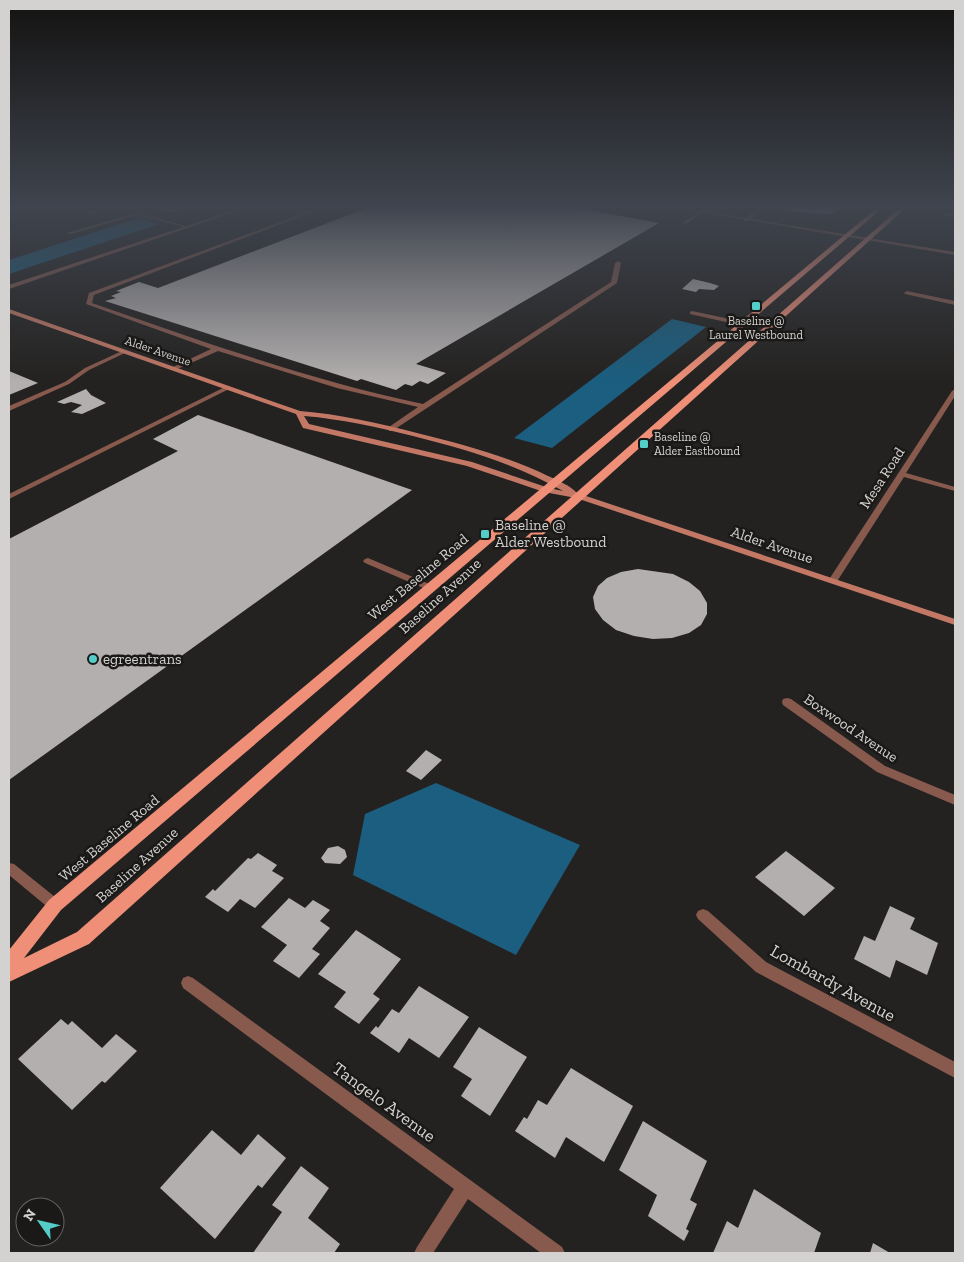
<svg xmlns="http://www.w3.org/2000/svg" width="964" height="1262" font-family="'Zilla Slab',serif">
  <rect width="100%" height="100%" fill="#242220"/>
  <path fill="#1b5e7f" d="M139,218L159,224L9,274V260Z
    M672,319L706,327L552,448L514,438Z
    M436,783L580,845L516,955L353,875L365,814Z"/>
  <path fill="#b3afae" d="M146,206H190L170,212Z
    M372,206H566L659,223L416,364L446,373L428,384L420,381L412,386L405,384L396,390L361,379L357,381L105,301L116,298L111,296L121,292L116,291L139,282L158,288Z
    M767,206H843L832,214L797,212Z
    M693,279L710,283L719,286L714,290L699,289L696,292L682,289Z
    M9,371L38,383L9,395Z
    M86,389L91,395L106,403L82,414L71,412L82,405L71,402L64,404L57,402Z
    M198,415L412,490L9,780V539L178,451L153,439Z
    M638,569L673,574L689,582L700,591L707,603V614L701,625L689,633L672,638L653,639L634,636L616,630L603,620L595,609L593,597L598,586L607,578L621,572Z
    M426,750L442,760L421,780L406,771Z
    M338,846L345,850L347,857L340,864L325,863L321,858L328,848Z
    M786,851L835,888L804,916L755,877Z
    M258,853L277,865L272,871L284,878L255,908L240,899L228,912L205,897L213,889L215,891L248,858L251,859Z
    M289,898L305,908L313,900L330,910L320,921L330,928L312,949L320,954L299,978L273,961L287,945L261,927Z
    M890,906L915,918L910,929L938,943L927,975L896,960L890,978L854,959L864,936L875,941Z
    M356,930L401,959L373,994L380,999L359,1024L334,1007L346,992L318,974Z
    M419,986L469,1017L439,1058L409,1038L399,1053L370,1033L376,1026L378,1028L392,1009L399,1013Z
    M61,1019L68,1025L72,1021L102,1048L116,1034L137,1051L105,1083L102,1081L72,1110L18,1059Z
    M479,1027L527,1057L490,1116L461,1096L472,1079L453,1067Z
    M571,1068L633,1106L604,1162L566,1137L555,1158L515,1131L524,1117L527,1119L538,1100L547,1105Z
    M643,1121L707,1161L690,1200L697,1204L686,1229L689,1231L684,1241L648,1216L657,1195L619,1170Z
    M212,1130L241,1155L258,1134L286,1158L262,1188L258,1185L215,1239L160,1188Z
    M301,1166L329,1188L308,1218L340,1244L334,1253H253L282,1212L272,1205Z
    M754,1189L821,1233L814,1253H713L727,1221L738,1228Z
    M873,1243L890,1253H870Z"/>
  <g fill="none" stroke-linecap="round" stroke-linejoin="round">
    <path fill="#885a4e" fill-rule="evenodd" d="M16,206H22L9,210V208Z
      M66,206H72L99,214L97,215Z
      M323,206H328L94,295L92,303C201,341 309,380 423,404L611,282L615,263L618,261L621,263L617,283L392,431H389V427L418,407L337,388L218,351L175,370H171V368L211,349L86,304L89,293Z
      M758,208L762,209L748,221H744V219Z
      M700,211L704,212L686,224L682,223Z
      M137,213L190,227L188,228L137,215L71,234L67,233Z
      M692,311L744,322L747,324L744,326L690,314V312Z
      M122,351L127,352L89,370L69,384L9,411V406L65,382L85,368Z
      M227,386L230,388L229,389L9,499V494Z
      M368,558L434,586L436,588L431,591L428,590L365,563L363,561L365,559Z
      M9,863L14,864L60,901L62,905L60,909L55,911L50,909L9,875Z"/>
    <path fill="#885a4e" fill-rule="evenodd" d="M246,206H252L9,289V285Z
      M664,206H672L955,252V255Z
      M944,214L955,215V217L944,216Z
      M907,291L955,301V305L905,294L904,293Z
      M955,389V396L906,473L955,487V491L904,477L836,583H830L828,581L952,391Z
      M787,698L791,699L885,766L955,795V805L877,772L783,705L782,702L783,699Z
      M703,909L708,911L766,962L955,1062V1078L756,972L698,919L696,915L698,911Z
      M188,976L193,978L562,1247L565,1253H541L468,1199L433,1253H414L417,1247L454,1189L183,988L181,983L183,978Z"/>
    <path fill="#c27865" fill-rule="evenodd" d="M9,309L300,411C339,414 378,423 417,433C462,444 506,456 548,476C557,480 571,486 577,493L955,619V625L576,498L544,492L467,466L303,428L296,414L9,313ZM304,416C341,419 377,427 413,436C465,449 516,464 563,491L549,488L472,462L309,424Z"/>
    <path fill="#ef8f77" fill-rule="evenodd" d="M879,206H885L61,910L24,958L77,932L902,206H908L89,944L9,982V950L49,900Z"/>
  </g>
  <linearGradient id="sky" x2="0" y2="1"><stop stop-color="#141312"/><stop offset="0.54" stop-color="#3f444e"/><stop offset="1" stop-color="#3f444e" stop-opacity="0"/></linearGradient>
  <rect width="964" height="382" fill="url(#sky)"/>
  <g fill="#54cdc8" stroke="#1a1917" stroke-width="2">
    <rect x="751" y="301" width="10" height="10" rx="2.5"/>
    <rect x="639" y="439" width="10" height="10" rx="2.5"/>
    <rect x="480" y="529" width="10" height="10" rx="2.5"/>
    <circle cx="93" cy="659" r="5"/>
  </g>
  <g text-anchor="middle" stroke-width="5" stroke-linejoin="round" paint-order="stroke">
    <g font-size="12" fill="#d3d2d0" stroke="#1a1917">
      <text x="756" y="325">Baseline @<tspan x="756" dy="14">Laurel Westbound</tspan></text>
      <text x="654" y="441" text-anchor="start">Baseline @<tspan x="654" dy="14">Alder Eastbound</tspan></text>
    </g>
    <g font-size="12" fill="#d3d2d0" stroke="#1a1917">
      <text transform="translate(158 351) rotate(19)" y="4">Alder Avenue</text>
    </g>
    <g font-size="15" fill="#d3d2d0" stroke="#1a1917">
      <text transform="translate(882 478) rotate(-57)" y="5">Mesa Road</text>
      <text transform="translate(772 545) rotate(19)" y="5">Alder Avenue</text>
      <text transform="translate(418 577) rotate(-40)" y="5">West Baseline Road</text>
      <text transform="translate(440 596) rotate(-42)" y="5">Baseline Avenue</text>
      <text transform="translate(851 728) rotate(34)" y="5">Boxwood Avenue</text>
      <text transform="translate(109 838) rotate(-40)" y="5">West Baseline Road</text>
      <text transform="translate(137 865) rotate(-42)" y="5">Baseline Avenue</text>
    </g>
    <g font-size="15" fill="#d3d2d0" stroke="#1a1917" text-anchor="start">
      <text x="495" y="530">Baseline @<tspan x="495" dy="17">Alder Westbound</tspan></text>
      <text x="103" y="664">egreentrans</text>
    </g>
    <g font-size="18" fill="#d3d2d0" stroke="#1a1917">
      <text transform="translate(833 983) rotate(29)" y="6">Lombardy Avenue</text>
      <text transform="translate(384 1102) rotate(36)" y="6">Tangelo Avenue</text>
    </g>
  </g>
  <rect width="964" height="1262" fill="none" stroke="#d3d2d0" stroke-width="20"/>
  <g transform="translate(40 1222) rotate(304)"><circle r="24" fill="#1a1917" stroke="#646361"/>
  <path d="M0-4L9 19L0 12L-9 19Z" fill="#54cdc8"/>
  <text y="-8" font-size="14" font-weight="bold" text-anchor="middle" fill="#d3d2d0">N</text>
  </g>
</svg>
